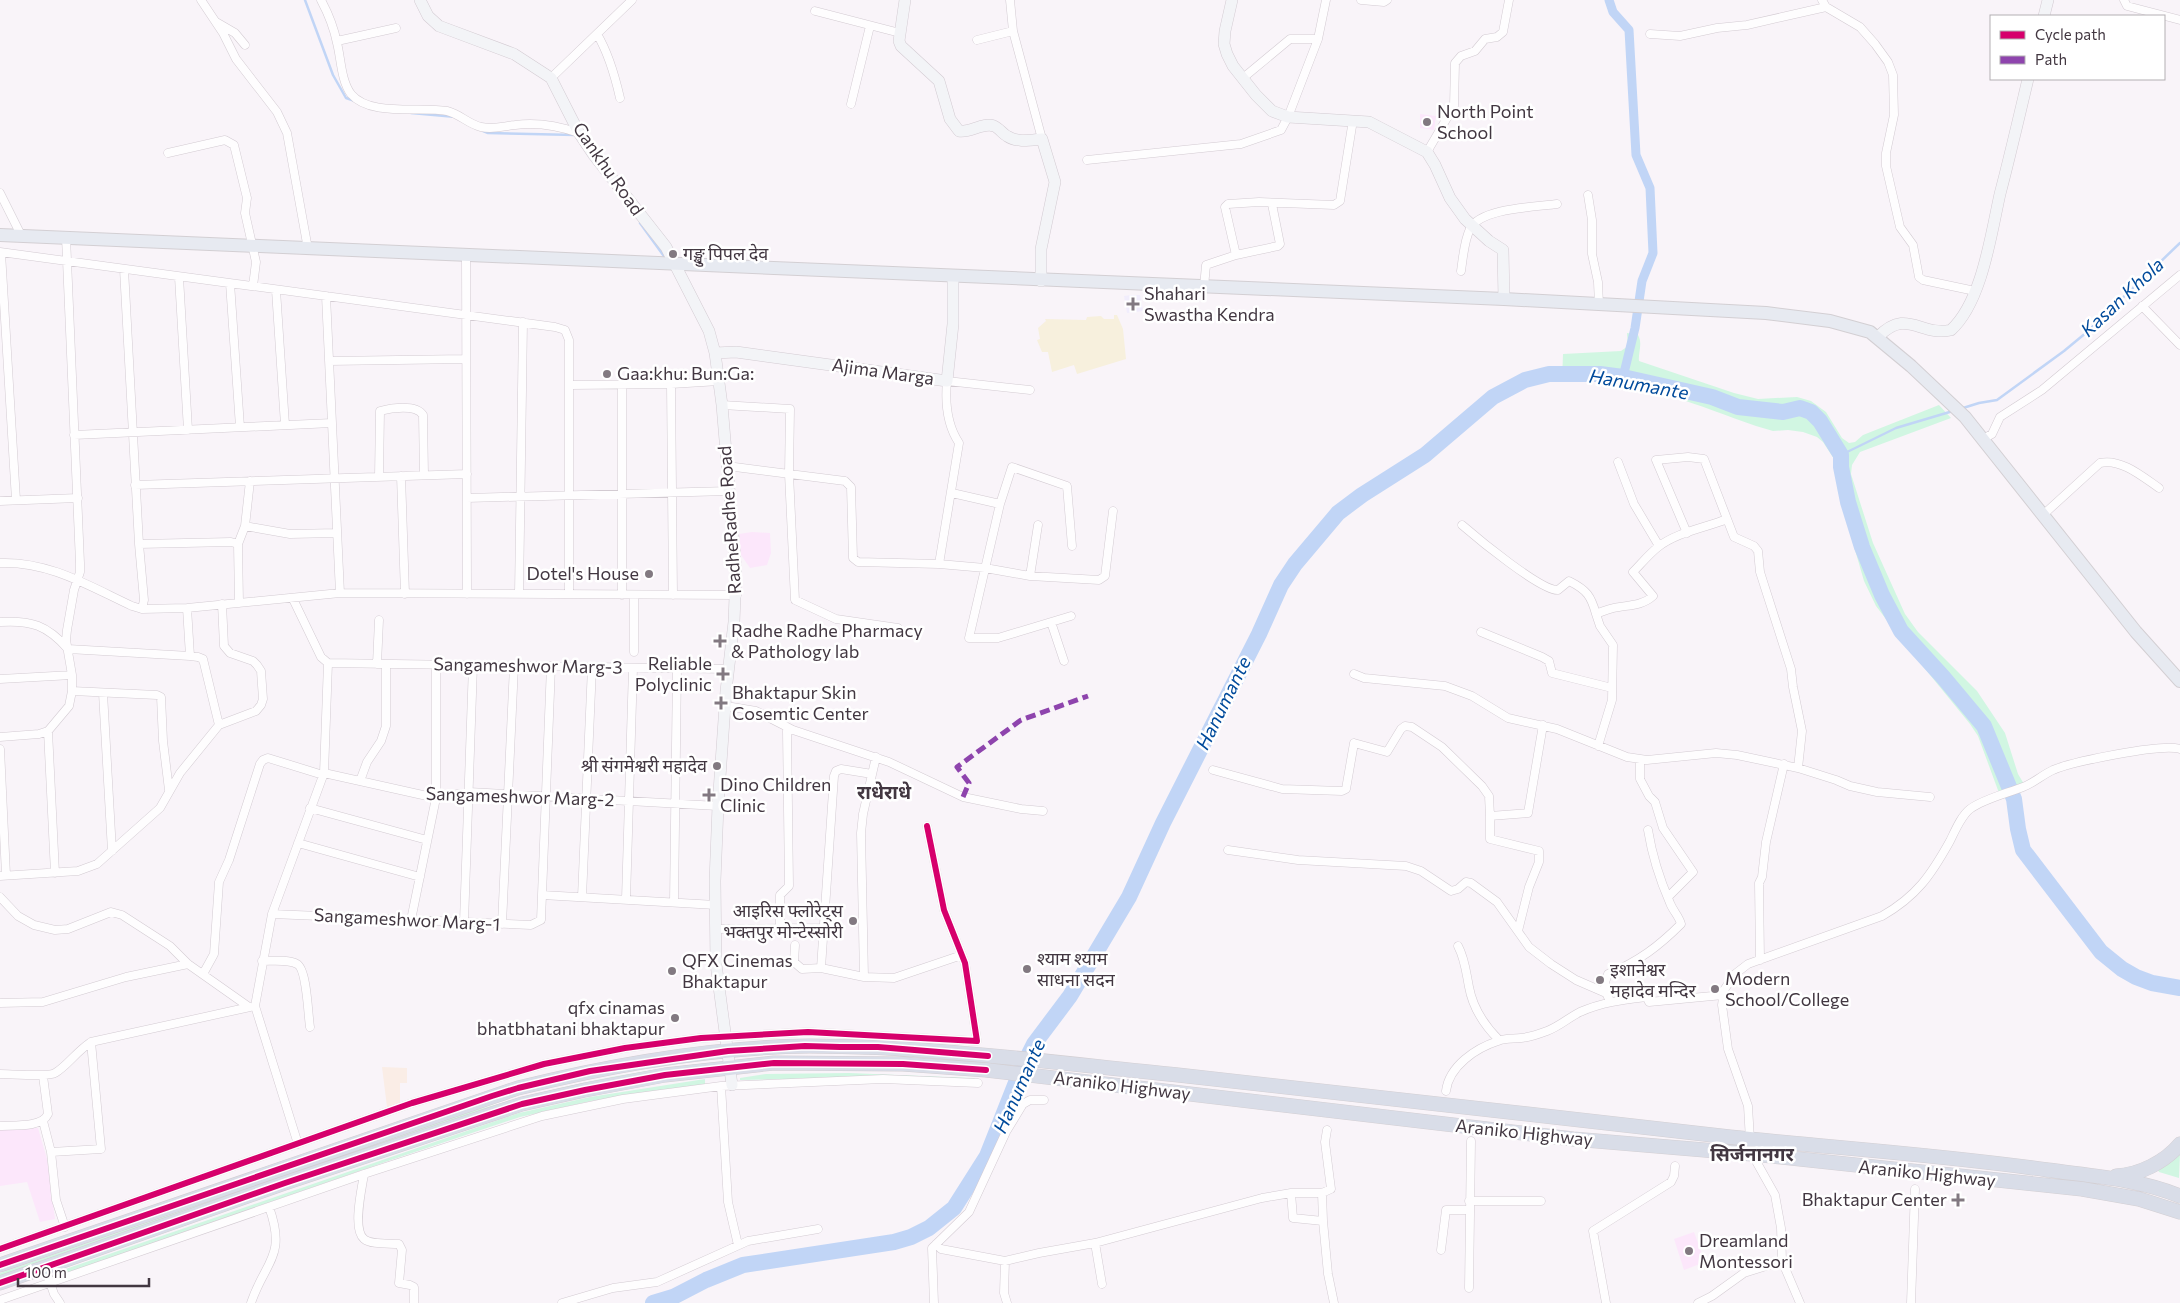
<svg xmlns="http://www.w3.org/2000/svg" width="2180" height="1303" font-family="Commissioner,'Noto Sans Devanagari',sans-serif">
  <rect width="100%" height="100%" fill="#f9f4f9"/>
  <path fill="#faede6" d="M382,1067L407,1068V1083H400V1103L387,1107Z"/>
  <path fill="#fce7fb" d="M1420,114L1436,116L1434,130L1420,128Z
    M752,532L770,533L771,553L767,565L750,568L741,555L739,534Z
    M38,1128L47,1159L55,1219L40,1222L27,1182L0,1186V1130Z
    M1694,1232L1705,1262L1684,1270L1674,1239Z"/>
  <path fill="#f1edfc" d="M1131,295H1140L1143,311L1127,313L1124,296Z"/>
  <path fill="#d1f6e2" d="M1627,333L1638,335C1643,344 1638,352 1639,361L1734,393L1758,399L1797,397L1811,401L1826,412L1842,438L1849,443L1855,442L1863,435L1939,405L1951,418L1860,452L1852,465L1851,474L1873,543L1905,614L1918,632L1977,691L2005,733L2018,774L2024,784L1999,793L1978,736L1970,724L1908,648L1876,606L1864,581L1838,491L1834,459L1823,442L1817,437L1803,432L1788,430L1773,431L1756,426C1693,404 1630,375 1562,382L1563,354L1621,351L1628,346Z
    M718,1062V1065L585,1086L0,1277V1273L473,1111C556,1087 632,1070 718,1062Z
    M849,1073L974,1078L976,1080L842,1078L740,1080V1078L766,1074Z
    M705,1079V1084L699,1086L591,1101L520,1117L388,1161L55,1277L54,1273L519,1113L590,1097Z
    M2180,1153L2179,1178L2159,1172L2157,1168Z"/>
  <path fill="#f7f0dd" d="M1114,315H1117L1123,329L1126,359L1077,374L1074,365L1052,372L1048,352H1042L1037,340L1040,339L1038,328L1046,321L1045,319L1086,320L1087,317L1101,316L1104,319H1114Z"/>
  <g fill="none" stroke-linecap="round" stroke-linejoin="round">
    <path stroke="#c1d5f6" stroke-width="2.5" d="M305,0L333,75L346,98L355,101
      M411,113L456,117
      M483,131L488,133L575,135
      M640,223L666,259
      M1963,408L1979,403L1997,400L2064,351L2087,332L2180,243
      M1841,455L1896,428L1953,411"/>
    <path stroke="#c1d5f6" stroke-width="9" d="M1609,0L1613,12L1629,30L1636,155L1650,188L1653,253L1642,281L1635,328L1623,377"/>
    <path stroke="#c1d5f6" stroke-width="16" d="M653,1303L673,1297L706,1280L743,1265L894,1242L911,1237L929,1228L954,1208L987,1156L1021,1070L1034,1044L1070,996L1129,897L1163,823L1259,634L1281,585L1295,564L1338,513L1362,495L1425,455L1493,397L1525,380L1549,374H1600L1623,377L1712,397L1738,407L1783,412L1800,408L1811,412L1820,421L1841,455V467L1848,502L1862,547L1882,595L1901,631L1943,677L1984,726L2014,799L2018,829L2023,850L2101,952L2122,969L2136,977L2152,983L2180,988"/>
    <defs>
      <path id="street" d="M201,0L223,33L236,59L277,112L287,133L308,249
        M321,0C328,13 334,28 337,43C341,58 341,81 351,94C370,117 420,106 447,111C460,114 468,124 481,127C493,130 504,126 515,125C537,122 559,126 579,133
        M1010,0L1013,31L1042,139
        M1361,0L1384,2L1387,0
        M1822,0L1826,7L1860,27L1875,44L1888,62L1893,75L1894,115L1886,153V166L1900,227L1913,245L1919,277L1923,280L1975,291
        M2124,0L2127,6L2180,20
        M815,11L900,33
        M216,22L235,33L245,45
        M597,34C609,54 615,76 620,98
        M1650,34L1680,36L1717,28L1747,25L1826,7
        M977,40L1013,31
        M337,41L396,28
        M551,78L632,0
        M1243,78L1290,39H1318
        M851,104L870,26
        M1427,152L1454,106L1455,63L1461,56L1475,51L1485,39L1497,37L1503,32L1509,0
        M168,153L225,140L234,145L247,198L245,213L256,262L253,286
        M1087,160L1241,144L1281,130L1288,117L1318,39L1326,0
        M0,193L21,235
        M1588,195L1592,220V254L1598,282L1599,305
        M0,252L555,327L565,330L569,340V594
        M1,253L16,500
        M466,254L467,594
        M1236,255L1278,246L1280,244L1272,204
        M124,269L139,544L144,600L142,609
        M1461,271C1463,258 1464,241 1470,229C1480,208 1536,207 1557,204
        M179,277L188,430
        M230,283L240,427
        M1204,287L1206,265L1236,255L1225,207L1228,204L1259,202L1334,205L1340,201L1353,120
        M276,290L285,425
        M326,296L340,593
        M2142,306L2180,345
        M329,361L466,359
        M671,384L673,595
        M570,385L671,384L719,381
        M622,385V595
        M722,405L790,409L789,474L795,600L836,619L898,628
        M74,435L332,423
        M1983,439L1992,434L2000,417L2042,390L2180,275
        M1618,462L1634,504L1659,546
        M727,466L845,481L851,487L853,558L858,562L939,564L985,568L1030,576L1099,580L1105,576L1113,511
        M401,476L405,594
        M379,477L380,411C391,408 416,404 423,415L424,475
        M135,485L467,474
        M952,493L1000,504
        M467,498L729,491
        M0,501L78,498
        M2044,514L2100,463C2121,458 2143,477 2159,488
        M1462,525C1477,538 1541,591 1558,590L1569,581C1587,590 1591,596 1596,614
        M245,526L290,534L337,533
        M1687,533L1656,460L1688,457L1704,459L1734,537L1754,546L1758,551L1760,572L1791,669L1793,687L1802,731L1798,768
        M139,544L231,542L238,544
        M0,563C49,561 89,586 132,606L142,609L187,608L340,593L737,595
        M939,564L959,443C947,425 945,402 947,381L1030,390
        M1030,576L1038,525
        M519,594L523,322
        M634,595V652
        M293,599L321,657L328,663
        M239,603L238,544L245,526L250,481
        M1071,616L998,638H969L1000,504L1012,467L1067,486L1072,546
        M0,622C31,620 47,625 68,649L190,656L187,608
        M1051,622L1064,661
        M1481,632L1542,657L1549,661L1552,673L1612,688
        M190,656L198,657L203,659L219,725
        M328,663L728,669
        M377,664L379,620
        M1354,674L1364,678L1445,686L1472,696L1508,718L1557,729L1627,757L1647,760L1716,753L1737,755L1798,768L1836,780L1850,786L1877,792L1930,797
        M0,679L72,675
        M72,691L157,695L161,697L163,741L169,790
        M103,693L112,851
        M726,706L756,711L793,730L889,762L963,797L1021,809L1043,811
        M48,731L55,873
        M0,737L39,734L48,731L69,706L72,691V675L66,640L67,630L74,590L80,572V563L66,237
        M1598,746L1612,700L1613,645L1600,626L1596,614C1603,611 1611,608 1619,607C1632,605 1643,605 1653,596L1633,572C1641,564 1649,554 1658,547C1677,532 1705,528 1727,519
        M0,749L6,875
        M1640,759V779L1649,796L1655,802L1663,828L1693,872L1668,897
        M1213,770L1282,789L1342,791L1346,789L1354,743L1387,752L1401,729L1405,726L1412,727L1442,747L1482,786L1489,796L1490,816L1528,813L1543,725
        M324,773L436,798L469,792L718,806
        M360,781L367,762L381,741L386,726V664
        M310,808L427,840
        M1490,816V839L1539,851V862L1529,887L1518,931
        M298,843L420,877
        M1228,850L1298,860L1406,866L1421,871L1451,891L1458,889L1466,882L1471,883L1497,902L1529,947L1551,964L1576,980L1606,993L1610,1001
        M0,876L78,871L97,864L160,808L180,773L219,725L256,711L261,705L263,699L261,671L257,665L253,661L230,653L224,646L222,604
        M542,895L716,905
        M0,897L18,916L34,925L55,930L68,929L111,912L122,915L170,946L188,964L249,1007
        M582,897L592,667
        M626,899L633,668
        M674,902L677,668
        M272,914L531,925L541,920L551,666
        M411,920L436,798V665
        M464,922L473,665
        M502,924L514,666
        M715,929L823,928
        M780,929V895L789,886L787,731L793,730
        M795,945L794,962L802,969L821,968L864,977L894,978L962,955
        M1458,946C1465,959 1466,972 1469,987C1473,1009 1484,1025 1499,1040
        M1760,960L1759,883L1762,877L1766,842L1784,764
        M262,961C272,961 288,959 297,964C307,969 308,1015 310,1027
        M821,968L834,776L836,771L841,769L872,774
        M203,974L214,954L219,882L229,860L260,764L263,760L268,758L323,775
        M864,977L861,833L863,814L876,757
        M1606,993L1605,982L1608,974C1638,962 1659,946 1681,924C1679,916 1673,911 1670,903C1660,880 1652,855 1648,830
        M0,1003L43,1002L126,977L188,964
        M0,1074C11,1074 49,1077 55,1073C66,1067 77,1051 91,1042L250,1007
        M721,1086L728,1202L738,1245
        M1446,1091C1449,1066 1476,1048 1498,1041C1505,1038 1514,1039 1521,1038C1530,1037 1539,1034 1547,1031C1560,1026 1568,1018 1580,1012C1603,1002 1622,1000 1647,997L1649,1002L1723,995
        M43,1121L51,1152L56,1200L65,1227
        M0,1126C13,1125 42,1128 48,1114L43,1076
        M1750,1140L1748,1106L1728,1049L1722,1005L1724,990L1735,974L1748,964L1882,916C1917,896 1931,875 1950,841C1955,831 1961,816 1970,809C1983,799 2008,793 2023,787C2034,783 2042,775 2053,770C2072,762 2162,743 2180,749
        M298,1144L255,1006L272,914L324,773L328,663
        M51,1152L101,1149L91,1042
        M1752,1154L1775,1195L1781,1228L1782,1261L1800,1303
        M364,1174C362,1188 352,1229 364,1239C371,1245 389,1243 399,1244L402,1250L399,1283L410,1285L414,1287V1303
        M1291,1193L1293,1218L1323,1221L1328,1274L1334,1303
        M1322,1193L1323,1221
        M1469,1201H1541
        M1095,1243L1102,1284
        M936,1244L941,1249L1005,1261L1039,1253L1095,1243L1262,1198L1291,1193H1322L1331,1189L1325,1142L1327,1130
        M0,1249L412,1103L544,1064L625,1048L701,1038L808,1032L977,1041L965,963L944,910L927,826
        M1441,1250L1446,1210H1469
        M1005,1261L1004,1293L1007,1303
        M45,1268L54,1294L60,1303
        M1469,1288L1471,1141
        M0,1300L364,1174L542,1116L623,1099L721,1086L883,1079L978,1083
        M251,1303C265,1261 287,1257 269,1207
        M562,1303L613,1288L657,1282L748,1241L818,1229
        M934,1303L932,1248L969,1212L1006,1132L1023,1104L1030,1100H1044
        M1606,1303L1593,1231L1671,1182L1674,1176L1675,1166
        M1698,1303L1712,1296L1744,1273L1782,1261
        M1911,1303L1915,1189"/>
      <path id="secondary" d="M420,0L428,16L439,26L514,54L551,78L579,133L593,154L666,247L709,331L715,353L722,405L736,570L734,622L726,691L718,806L715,881L716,964L732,1085
        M905,0L899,41L901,46L939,81L950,119L959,131C970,133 983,122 994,126C999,128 1003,134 1007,136C1017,143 1031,140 1042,139L1055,182L1041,249V281
        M1232,0L1225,31L1224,44L1227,54L1233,66L1256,95L1272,111L1288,117L1369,122L1427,152L1435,165L1450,198L1465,219L1489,241L1503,250L1504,299
        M2044,16L2048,0
        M1878,337C1907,307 1920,337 1951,330C1982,302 1991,234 2000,194C2010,156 2019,117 2028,79
        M715,353L736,352L947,381L953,324V277"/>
      <path id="primary" d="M0,235L1504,299L1766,313L1830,321L1870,332L1911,366L1965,417L2136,632L2180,681"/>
      <path id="highway" d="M2116,1176C2139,1175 2165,1162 2180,1144
        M0,1265L518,1088C611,1065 714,1047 809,1046C933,1046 1056,1063 1178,1075C1362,1094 1546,1117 1730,1137C1836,1148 1943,1155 2048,1170C2092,1176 2139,1179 2180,1196
        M0,1283L285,1183L522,1104L585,1090L665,1075L774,1063L903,1064L986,1070L1573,1139L1752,1154L2082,1189L2139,1199L2180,1212"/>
    </defs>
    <use href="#street" stroke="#d3cbd2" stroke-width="9"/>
    <use href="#secondary" stroke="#d3cbd2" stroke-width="12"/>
    <use href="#primary" stroke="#d3cfd3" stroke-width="14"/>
    <use href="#highway" stroke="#d3cfd3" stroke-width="15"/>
    <use href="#street" stroke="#fefdfe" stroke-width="8"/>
    <use href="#secondary" stroke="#f3f4f7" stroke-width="11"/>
    <use href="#primary" stroke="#e7eaf1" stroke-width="12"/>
    <use href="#highway" stroke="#d9dde8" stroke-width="14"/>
    <path stroke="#8e44ad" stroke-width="5" stroke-dasharray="10 5" stroke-linecap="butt" d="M963,797L969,783L957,767L1021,720L1088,696"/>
    <defs>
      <path id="cycleway" d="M0,1249L412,1103L544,1064L625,1048L701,1038L808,1032L977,1041L965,963L944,910L927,826
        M0,1265L492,1096L518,1088L590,1071L728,1051L805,1046L840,1047H878L988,1056
        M0,1283L285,1183L522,1104L585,1090L665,1075L774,1063L903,1064L986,1070"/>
    </defs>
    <use href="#cycleway" stroke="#fff" stroke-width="9"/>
    <use href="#cycleway" stroke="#d6006c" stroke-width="6"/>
  </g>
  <g fill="#827981" stroke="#fff" stroke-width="2">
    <circle cx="1427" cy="122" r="5"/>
    <circle cx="673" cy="254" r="5"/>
    <path d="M1130.5 296.5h5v5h5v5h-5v5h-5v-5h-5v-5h5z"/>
    <circle cx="607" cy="374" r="5"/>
    <circle cx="649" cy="574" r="5"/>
    <path d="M717.5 633.5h5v5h5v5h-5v5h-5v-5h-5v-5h5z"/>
    <path d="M720.5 666.5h5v5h5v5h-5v5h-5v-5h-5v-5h5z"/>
    <path d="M718.5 695.5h5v5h5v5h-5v5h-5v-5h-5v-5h5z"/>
    <circle cx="717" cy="766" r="5"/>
    <path d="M706.5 787.5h5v5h5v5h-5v5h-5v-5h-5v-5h5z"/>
    <circle cx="853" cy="921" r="5"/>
    <circle cx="1027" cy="969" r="5"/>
    <circle cx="672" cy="971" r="5"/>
    <circle cx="1600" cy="980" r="5"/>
    <circle cx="1715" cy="989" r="5"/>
    <circle cx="675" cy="1018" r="5"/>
    <path d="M1955.5 1192.5h5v5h5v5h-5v5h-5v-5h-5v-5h5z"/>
    <circle cx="1689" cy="1251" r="5"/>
  </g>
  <g text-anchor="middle" stroke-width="5" stroke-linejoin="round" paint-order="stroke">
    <g font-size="18" fill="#423741" stroke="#fff" text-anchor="start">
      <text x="1437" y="118">North Point<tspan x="1437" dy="21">School</tspan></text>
      <text x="683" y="260">गङ्खु पिपल देव</text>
      <text x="1144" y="300">Shahari<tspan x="1144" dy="21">Swastha Kendra</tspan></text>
      <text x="617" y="380">Gaa:khu: Bun:Ga:</text>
      <text x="639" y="580" text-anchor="end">Dotel's House</text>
      <text x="731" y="637">Radhe Radhe Pharmacy<tspan x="731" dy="21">&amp; Pathology lab</tspan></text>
      <text x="712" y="670" text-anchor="end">Reliable<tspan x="712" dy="21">Polyclinic</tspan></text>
      <text x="732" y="699">Bhaktapur Skin<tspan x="732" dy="21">Cosemtic Center</tspan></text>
      <text x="707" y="772" text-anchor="end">श्री संगमेश्वरी महादेव</text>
      <text x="720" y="791">Dino Children<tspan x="720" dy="21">Clinic</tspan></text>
      <text x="843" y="917" text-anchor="end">आइरिस फ्लोरेट्स<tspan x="843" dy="21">भक्तपुर मोन्टेस्सोरी</tspan></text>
      <text x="1037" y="965">श्याम श्याम<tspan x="1037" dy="21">साधना सदन</tspan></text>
      <text x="682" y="967">QFX Cinemas<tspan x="682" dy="21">Bhaktapur</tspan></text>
      <text x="1610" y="976">इशानेश्वर<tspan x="1610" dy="21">महादेव मन्दिर</tspan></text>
      <text x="1725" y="985">Modern<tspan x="1725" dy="21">School/College</tspan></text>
      <text x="665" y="1014" text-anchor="end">qfx cinamas<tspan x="665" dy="21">bhatbhatani bhaktapur</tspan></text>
      <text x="1947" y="1206" text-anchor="end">Bhaktapur Center</text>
      <text x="1699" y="1247">Dreamland<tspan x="1699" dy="21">Montessori</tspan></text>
    </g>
    <g font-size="18" fill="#423741" stroke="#fff">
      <text transform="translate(608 169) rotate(55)" y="6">Gankhu Road</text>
      <text transform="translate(883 372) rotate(8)" y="6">Ajima Marga</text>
      <text transform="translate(730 520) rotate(-94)" y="6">RadheRadhe Road</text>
      <text transform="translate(528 666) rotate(1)" y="6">Sangameshwor Marg-3</text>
      <text transform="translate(520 797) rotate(2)" y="6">Sangameshwor Marg-2</text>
      <text transform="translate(407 920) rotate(3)" y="6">Sangameshwor Marg-1</text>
      <text transform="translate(1122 1086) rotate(7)" y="6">Araniko Highway</text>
      <text transform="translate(1524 1133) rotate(6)" y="6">Araniko Highway</text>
      <text transform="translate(1927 1174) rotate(6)" y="6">Araniko Highway</text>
    </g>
    <g font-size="19" font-style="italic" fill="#004a9b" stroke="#fff">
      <text transform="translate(2122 297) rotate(-43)" y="7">Kasan Khola</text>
      <text transform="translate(1639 384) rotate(10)" y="7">Hanumante</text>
      <text transform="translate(1223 703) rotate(-64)" y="7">Hanumante</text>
      <text transform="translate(1019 1086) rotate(-66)" y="7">Hanumante</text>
    </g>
    <g font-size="19" font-weight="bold" fill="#423741" stroke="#fff">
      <text x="884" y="799">राधेराधे</text>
      <text x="1752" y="1161">सिर्जनानगर</text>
    </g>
  </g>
  <rect x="1990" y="15" width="175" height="65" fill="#ffffff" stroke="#b3afb3"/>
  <rect x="2000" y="31" width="25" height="8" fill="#d6006c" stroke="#b3afb3"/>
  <text x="2035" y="40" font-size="15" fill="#423741">Cycle path</text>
  <rect x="2000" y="56" width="25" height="8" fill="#8e44ad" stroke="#b3afb3"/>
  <text x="2035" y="65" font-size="15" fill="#423741">Path</text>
  <path d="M18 1278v8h131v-8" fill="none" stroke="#423741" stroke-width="2.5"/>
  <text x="25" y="1278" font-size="15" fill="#423741" stroke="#ffffff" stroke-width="4" paint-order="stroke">100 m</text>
</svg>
